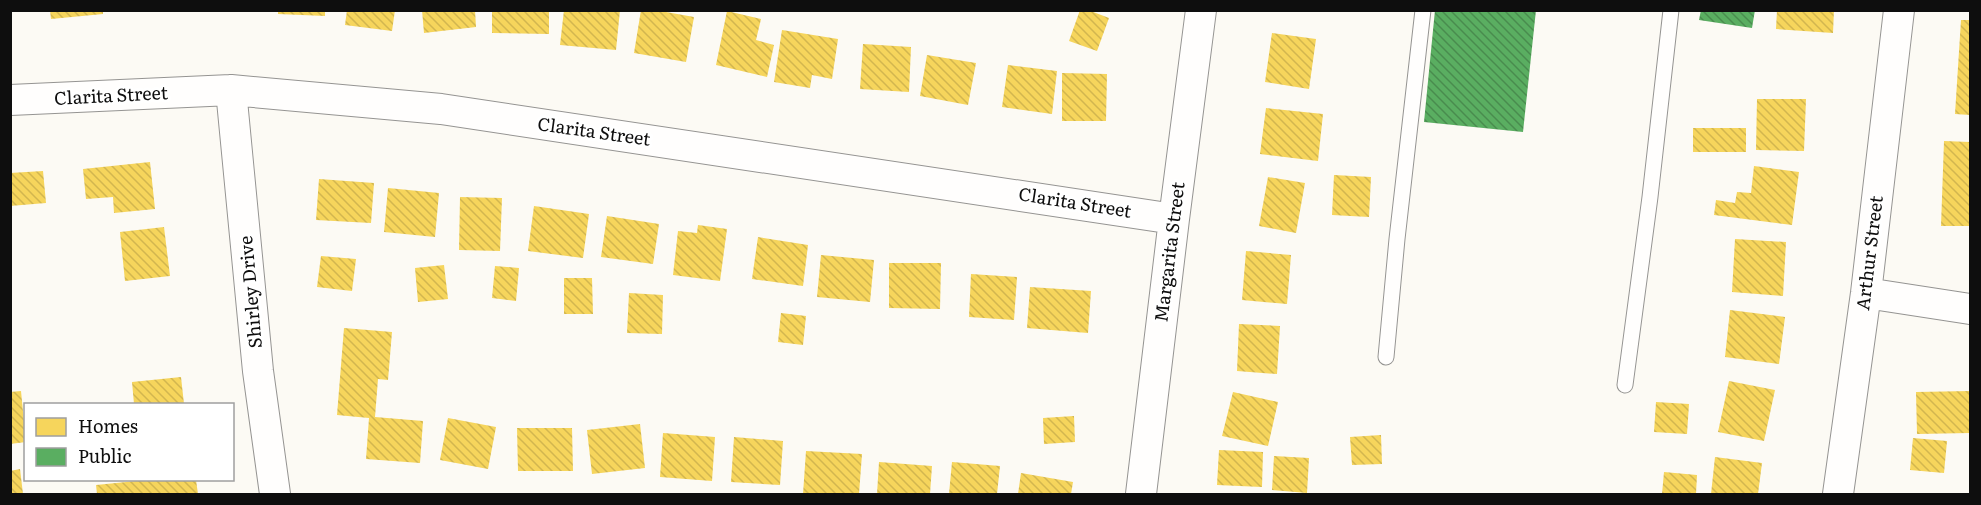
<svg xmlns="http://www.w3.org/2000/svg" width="1981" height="505" font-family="Literata,serif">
  <defs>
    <pattern id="homes-back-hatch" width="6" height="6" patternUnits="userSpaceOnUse" patternTransform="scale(1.5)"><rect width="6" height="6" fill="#f6d55c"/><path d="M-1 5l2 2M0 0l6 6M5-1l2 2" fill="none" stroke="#d2b64f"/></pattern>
    <pattern id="public-back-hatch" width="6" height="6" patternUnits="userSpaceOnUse" patternTransform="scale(1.5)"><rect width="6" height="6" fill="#5aae61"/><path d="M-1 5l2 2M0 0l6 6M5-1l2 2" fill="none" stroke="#498c4e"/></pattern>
  </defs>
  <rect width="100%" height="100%" fill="#fcfaf4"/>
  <path fill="url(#homes-back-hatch)" d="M50,10H103V14L51,19Z
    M278,10H325V16L278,14Z
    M347,10H395L392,31L345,25Z
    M422,10H475L476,27L424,33Z
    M492,10H549V34L492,33Z
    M564,10H620L616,50L560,45Z
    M641,10H655L694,17L686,62L634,53Z
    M1080,10H1088L1109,18L1097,51L1069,41Z
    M1777,10H1834L1833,33L1776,29Z
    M727,11L761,19L756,40L774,45L767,77L716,65Z
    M1961,20H1970V115L1955,114Z
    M782,30L838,39L832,79L812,75L810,88L774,82Z
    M1272,33L1316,39L1309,89L1265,82Z
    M863,44L911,47L909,92L860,89Z
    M927,55L976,63L968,105L920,96Z
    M1008,65L1057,71L1052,114L1002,107Z
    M1062,73L1107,74L1106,121H1062Z
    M1757,99H1806L1804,151L1756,150Z
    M1266,108L1323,114L1318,161L1260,154Z
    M1693,128H1746V152H1693Z
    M1944,141L1970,142V226H1941Z
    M150,162L155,209L114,213L113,197L86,199L83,169Z
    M1754,166L1799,172L1792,225L1714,215L1716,200L1735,203L1737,192L1751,193Z
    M43,171L46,203L10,206V173Z
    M1334,175L1371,177L1369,217L1332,215Z
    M1268,177L1305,183L1296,233L1259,226Z
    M319,179L374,183L371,223L316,220Z
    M388,188L439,193L435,237L384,232Z
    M460,197L502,198L500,251L459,250Z
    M534,206L589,214L583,258L528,251Z
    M607,216L659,224L653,264L601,257Z
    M698,225L727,229L720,281L673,275L678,231L697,233Z
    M164,227L170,276L125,281L120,232Z
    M758,237L808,245L803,286L752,279Z
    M1735,239L1786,242L1783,296L1732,292Z
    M1246,251L1291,255L1287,304L1242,300Z
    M821,255L874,260L870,302L817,297Z
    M321,256L356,259L352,291L317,287Z
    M889,263H941L940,309L889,308Z
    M444,265L448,299L418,302L415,268Z
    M495,266L519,268L516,301L492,298Z
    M971,274L1017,277L1014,320L969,317Z
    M564,278H592L593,314H564Z
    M1030,287L1091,291L1088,333L1027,328Z
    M629,293L663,295L662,334L627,333Z
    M1730,310L1785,317L1779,364L1725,357Z
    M781,313L806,316L803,345L778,342Z
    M1239,324L1280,326L1277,374L1237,371Z
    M344,328L392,332L388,380L378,379L375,417L423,421L420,463L366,459L369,418L337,415Z
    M181,377L184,404H134L132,382Z
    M1729,381L1775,390L1764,441L1718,432Z
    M21,391L26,442L10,444V392Z
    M1970,391V433L1917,434L1916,392Z
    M1233,392L1278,402L1268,446L1222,436Z
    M1656,402L1689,404L1687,434L1654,432Z
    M1074,416L1075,442L1044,444L1043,418Z
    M448,418L496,427L488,469L440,460Z
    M640,424L645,468L592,474L587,430Z
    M517,428H572L573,471H518Z
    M663,433L715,437L712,481L660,477Z
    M1381,435L1382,464L1352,465L1350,437Z
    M734,437L783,441L780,485L731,482Z
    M1913,438L1947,441L1944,473L1910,470Z
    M1219,450L1263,452L1262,487L1217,485Z
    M806,451L862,454L859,494H803Z
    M1274,456L1309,458L1307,493L1272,490Z
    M1715,457L1762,463L1758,494H1711Z
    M879,462L932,466L930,494H877Z
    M952,462L1000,466L997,494H949Z
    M20,469L23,494H10V471Z
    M1664,472L1697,475L1696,494H1662Z
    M1021,473L1073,482L1071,494H1018Z
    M146,480H196L198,494H97L96,485Z"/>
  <path fill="url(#public-back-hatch)" d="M1435,10H1536L1523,132L1424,122Z
    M1701,10H1755L1752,28L1699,20Z"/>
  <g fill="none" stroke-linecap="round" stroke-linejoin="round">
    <defs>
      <path id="lane" d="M1386,357L1397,239L1423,10
        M1625,385L1650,197L1671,10"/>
      <path id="street" d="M231,90L258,371L275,494
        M10,100L231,90L441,109L1174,219
        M1866,293L1970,309
        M1141,494L1174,219L1201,10
        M1838,494L1866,293L1899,10"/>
    </defs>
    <use href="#lane" stroke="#959492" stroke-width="17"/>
    <use href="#street" stroke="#959492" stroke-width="32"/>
    <use href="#lane" stroke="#fffefd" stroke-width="15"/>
    <use href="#street" stroke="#fffefd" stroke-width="30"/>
  </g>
  <g text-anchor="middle" stroke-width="6" stroke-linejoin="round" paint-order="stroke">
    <g font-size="18" fill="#0e0e0e" stroke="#fff">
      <text transform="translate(111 96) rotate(-3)" y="6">Clarita Street</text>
      <text transform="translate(594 132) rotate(8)" y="6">Clarita Street</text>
      <text transform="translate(1075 203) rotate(9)" y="6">Clarita Street</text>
      <text transform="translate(1170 252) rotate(-83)" y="6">Margarita Street</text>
      <text transform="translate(1870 253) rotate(-83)" y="6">Arthur Street</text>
      <text transform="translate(251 292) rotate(-95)" y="6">Shirley Drive</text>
    </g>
  </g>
  <rect width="1981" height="505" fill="none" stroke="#0e0e0e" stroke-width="24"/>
  <rect x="24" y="403" width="210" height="78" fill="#ffffff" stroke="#9f9f9f" stroke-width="1.5"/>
  <rect x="36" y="418" width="30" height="18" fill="#f6d55c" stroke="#9f9f9f" stroke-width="1.5"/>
  <text x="78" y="433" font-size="18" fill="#0e0e0e">Homes</text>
  <rect x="36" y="448" width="30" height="18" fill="#5aae61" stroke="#9f9f9f" stroke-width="1.5"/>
  <text x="78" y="463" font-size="18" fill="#0e0e0e">Public</text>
</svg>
